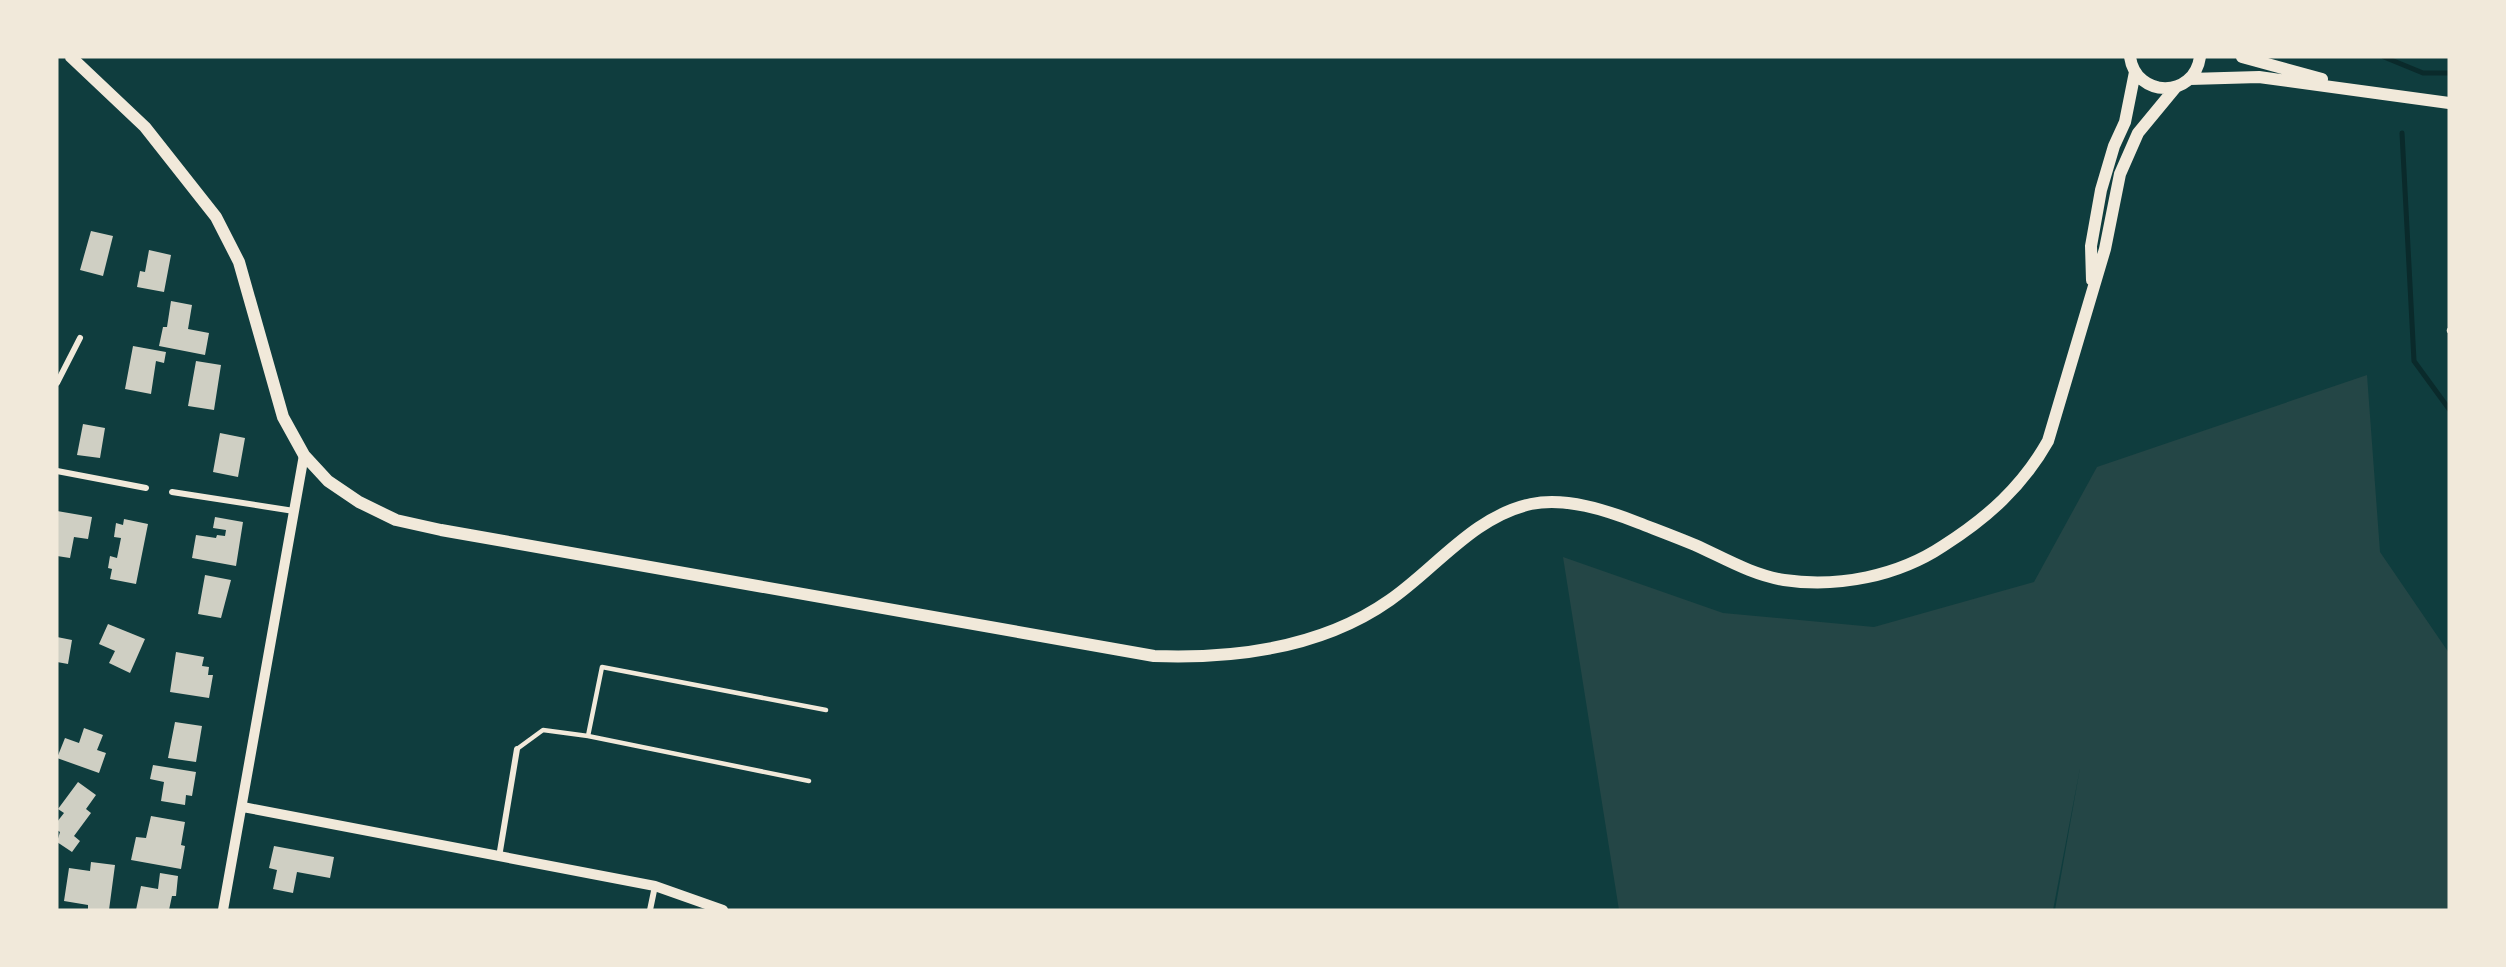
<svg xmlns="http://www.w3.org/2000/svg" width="2506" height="967" font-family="'PT Sans',sans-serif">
  <rect width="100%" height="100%" fill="#0f3d3e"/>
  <path fill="#244646" d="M2367,375L2380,552L2449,653V910H2055L2080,768L2053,910H1619L1563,557L1723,613L1874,627L2034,582L2097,467Z"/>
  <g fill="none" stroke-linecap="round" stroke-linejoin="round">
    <path stroke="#0a2a2b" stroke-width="5" d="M2384,57L2423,73H2449
      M2402,133L2414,361L2449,409"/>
  </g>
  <path fill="#cfcfc3" d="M91,231L113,236L103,276L80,270Z
    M149,250L171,255L164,292L137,287L140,271L145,272Z
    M171,301L192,305L188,329L209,333L205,355L159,346L163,327H167Z
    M133,346L166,352L164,363L156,361L151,394L125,389Z
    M196,361L221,365L214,410L188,406Z
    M83,424L105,428L100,458L77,455Z
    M220,433L245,438L238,477L213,472Z
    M57,511L92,517L88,539L74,537L70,558L57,556Z
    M215,517L243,522L236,566L192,558L196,535L216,538L217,535L225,536L226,530L213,528Z
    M124,519L148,524L136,584L110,579L112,569L108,568L110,556L117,558L121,538L114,537L116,523L123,525Z
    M205,575L231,580L221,618L198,614Z
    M108,624L145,639L130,673L109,663L115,651L99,644Z
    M57,637L72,640L68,664L57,662Z
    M176,652L204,657L202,666L209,667L208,675H213L209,698L170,692Z
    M175,722L202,726L196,762L168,758Z
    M84,728L103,735L97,750L106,753L99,773L57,758L65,738L79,743Z
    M153,765L196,772L192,796L186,795L185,805L161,801L164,782L150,779Z
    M78,782L96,795L86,809L91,813L74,836L80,841L72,852L57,842L60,832L57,830V822L64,813L58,809Z
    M151,816L185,822L181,845L185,846L181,869L131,860L136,837L146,838Z
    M274,846L334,857L330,878L297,872L293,893L273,889L277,870L269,868Z
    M91,862L115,865L109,910H88V905L64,901L69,868L90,871Z
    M160,873L178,876L176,896H172L169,910H136L141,886L158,889Z"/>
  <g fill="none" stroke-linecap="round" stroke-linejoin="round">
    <path stroke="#f1e9da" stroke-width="4.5" d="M2449,330V331
      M588,736L602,667L826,710
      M517,749L543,730L588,736L809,781"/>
    <path stroke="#f1e9da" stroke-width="6" d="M57,383L80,338
      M57,471L146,488
      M172,492L294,511
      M499,857L517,749
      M650,910L655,886"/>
    <path stroke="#f1e9da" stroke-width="10" d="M243,807L655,886L723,910
      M223,910L304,455"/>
    <path stroke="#f1e9da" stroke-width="12" d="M71,57L145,127L216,217L239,262L283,417L304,455L328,481L359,502L396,520L441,530L1154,656C1235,659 1322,648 1390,600C1435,569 1474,516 1531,504C1566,497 1606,510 1639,523C1657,530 1676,537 1695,545C1724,558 1752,575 1784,580C1838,588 1898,576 1943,546C1987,518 2022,487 2048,441L2105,249L2120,174L2138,133L2176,87
      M2130,57C2136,98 2194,99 2200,57
      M2242,57L2322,79
      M2190,79L2259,77L2449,103
      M2092,280L2091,246L2101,190L2114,146L2125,122L2135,72"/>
  </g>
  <rect width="2506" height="967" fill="none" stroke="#f1e9da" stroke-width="117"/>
</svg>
